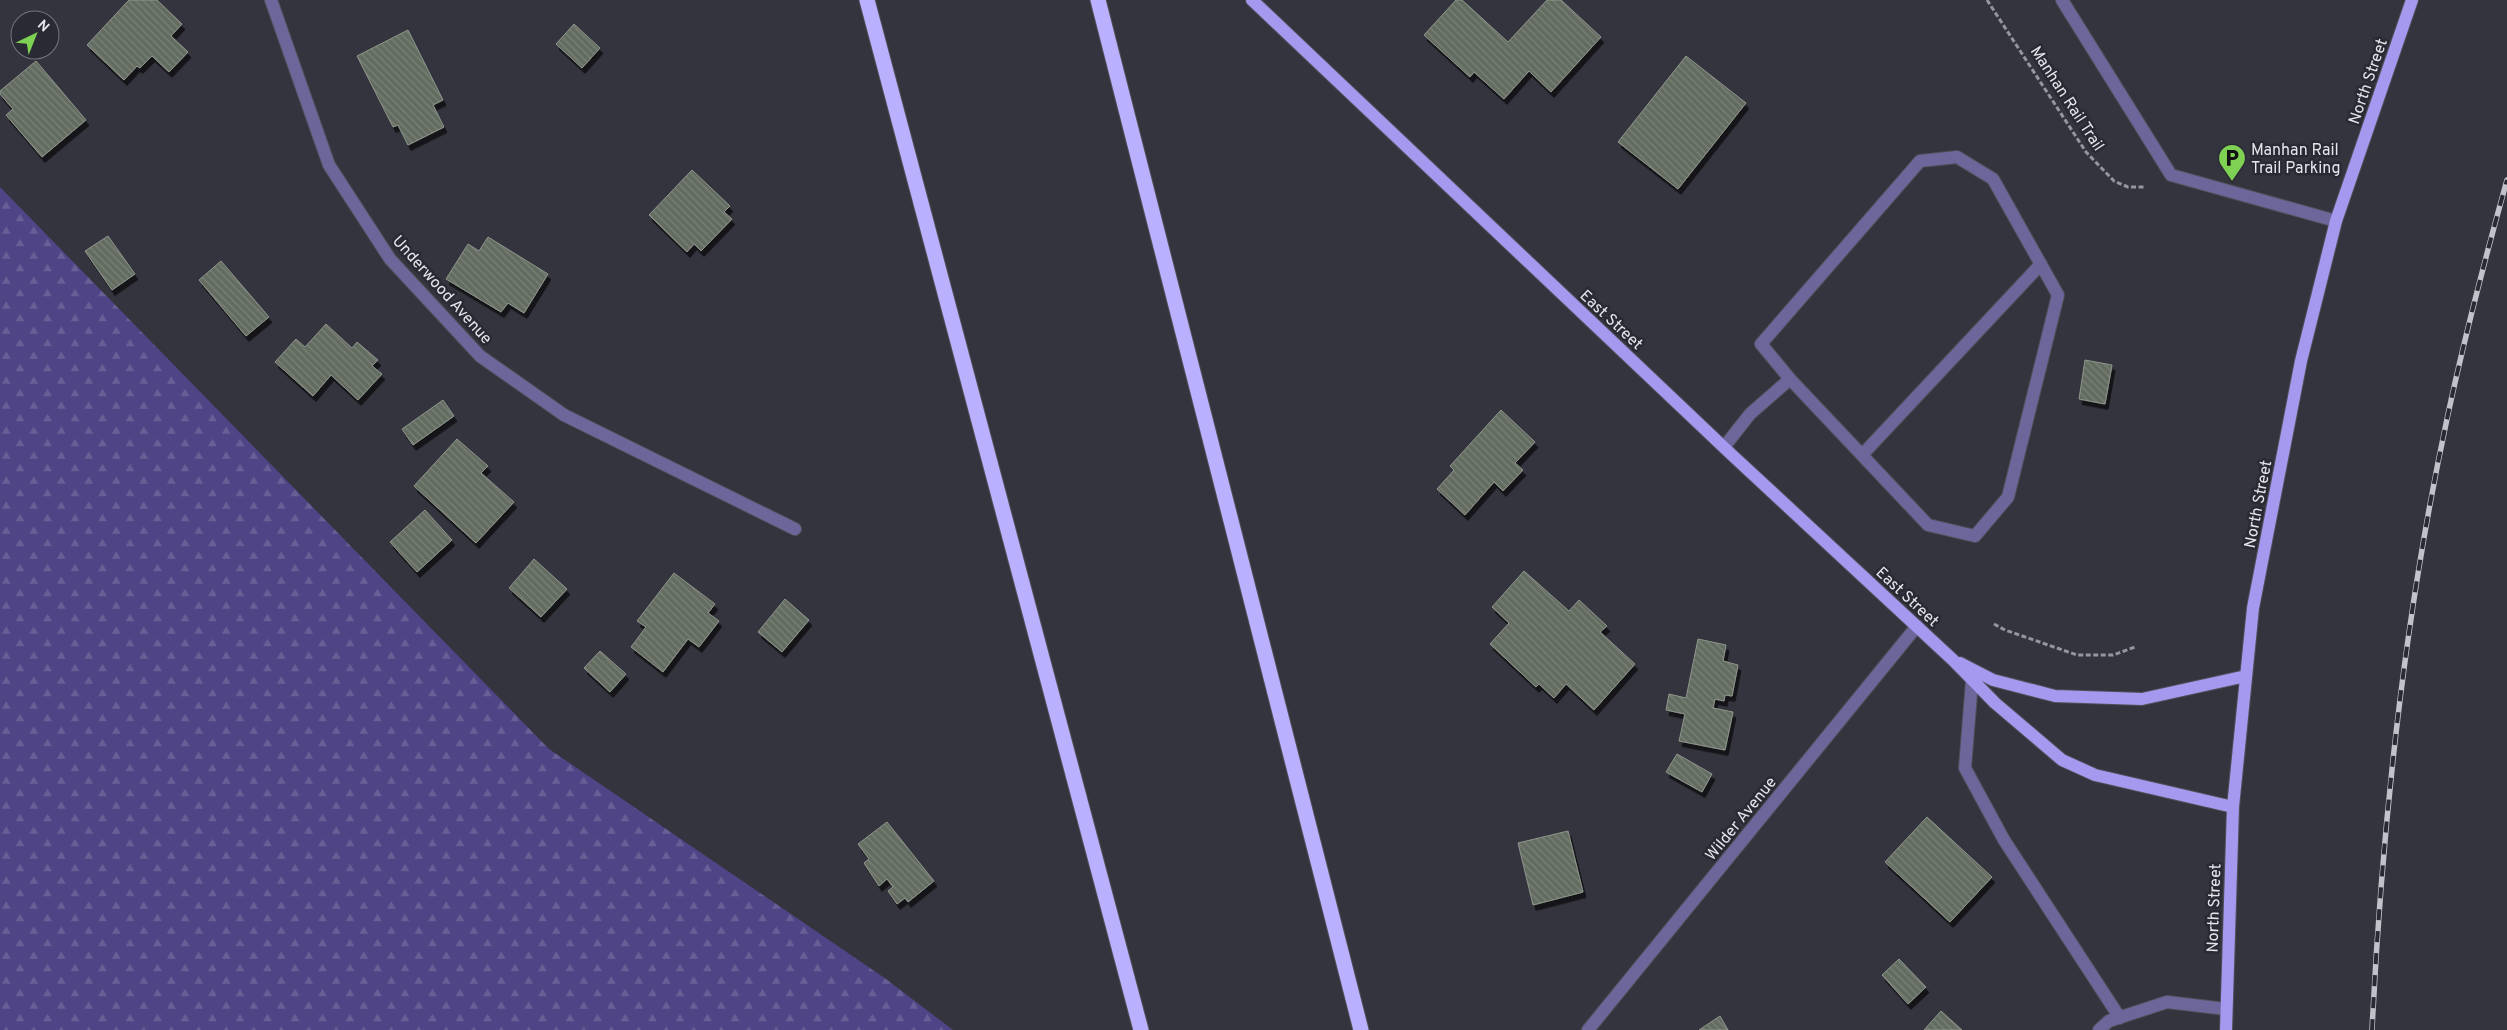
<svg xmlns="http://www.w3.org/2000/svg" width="2507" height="1030" font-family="Overpass,sans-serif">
  <defs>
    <pattern id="forest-firs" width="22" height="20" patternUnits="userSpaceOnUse" patternTransform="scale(1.25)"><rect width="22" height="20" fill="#4f4485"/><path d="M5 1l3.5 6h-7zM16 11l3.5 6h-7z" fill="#685f96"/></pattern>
    <pattern id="building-back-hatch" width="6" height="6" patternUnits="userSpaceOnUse" patternTransform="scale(1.25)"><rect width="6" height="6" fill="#646c61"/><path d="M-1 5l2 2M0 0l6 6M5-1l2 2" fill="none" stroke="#7a8178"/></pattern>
    <filter id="shadow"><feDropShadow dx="3" dy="5.5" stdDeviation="0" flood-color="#0009"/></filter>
  </defs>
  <rect width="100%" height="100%" fill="#34343e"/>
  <path fill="url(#forest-firs)" d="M0,187L549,749L886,979L953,1030H0Z"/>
  <path fill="url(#building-back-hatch)" stroke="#8f978c" filter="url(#shadow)" d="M129,0H157L182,24L171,36L188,52L169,72L152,56L140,68L137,66L124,80L87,45Z
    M1456,0H1462L1508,42L1547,0H1561L1601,37L1551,92L1529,71L1504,99L1474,72L1470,77L1424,35Z
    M574,24L600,48L582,68L556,44Z
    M408,30L443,100L433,105L444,127L408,145L398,125L393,127L357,56Z
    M1686,56L1746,103L1678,189L1618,142Z
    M36,61L86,120L42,157L6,115L13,109L0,94V91Z
    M692,170L730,206L724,212L732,219L701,251L694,244L687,252L649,215Z
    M108,236L135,274L112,290L85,251Z
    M488,237L548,274L524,313L508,303L501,312L446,279L468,244L479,251Z
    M221,261L269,317L246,336L199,280Z
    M326,324L352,348L357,342L378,360L372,366L382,374L358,400L331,375L313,396L275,362L296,339L305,347Z
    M2085,360L2112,365L2105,404L2079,399Z
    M443,400L454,416L413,445L402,429Z
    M1501,410L1535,442L1515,463L1523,470L1503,491L1494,482L1465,515L1437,489L1454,470L1450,466Z
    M457,439L488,466L481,473L514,502L476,543L414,486Z
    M425,510L452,540L417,572L390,542Z
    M534,559L567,589L541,617L509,588Z
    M1524,571L1569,611L1579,600L1607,626L1600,632L1635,664L1594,710L1566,684L1554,698L1539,684L1536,687L1490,644L1509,623L1492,607Z
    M674,573L715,604L708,613L719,621L699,647L688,639L663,672L631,647L646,627L637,621Z
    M785,599L809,620L782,652L758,632Z
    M1698,639L1726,645L1723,661L1738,665L1732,696L1725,695L1724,701L1715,699L1713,708L1733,712L1725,750L1679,741L1685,714L1666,710L1669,694L1686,698Z
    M600,651L626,674L610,692L584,668Z
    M1677,754L1712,774L1702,792L1666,772Z
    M1927,817L1992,877L1950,922L1885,862Z
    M887,822L934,881L908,902L905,898L897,904L888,891L893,887L887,879L879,886L864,863L869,859L858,844Z
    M1568,831L1583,892L1533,905L1518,843Z
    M1899,959L1926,987L1908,1004L1882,975Z
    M1941,1011L1962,1030H1924Z
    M1720,1016L1728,1030H1699Z"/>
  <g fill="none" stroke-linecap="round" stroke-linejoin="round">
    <defs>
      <path id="minor" d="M271,0L329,165L390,259L480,356L564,415L795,529
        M2062,0L2171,175L2336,221
        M1724,447L1750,414L1790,379L1928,525L1975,536L2008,497L2058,295L1993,179L1957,157L1920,161L1761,344L1790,379
        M1862,455L2041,264
        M1972,681L1965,768L2004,840L2120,1018
        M1588,1030L1917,626
        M2099,1030L2109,1021L2167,1002L2226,1009"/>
      <path id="major" d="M1252,0L1732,455L1953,660L1995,703L2062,760L2095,775L2233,807
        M1960,663L1993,680L2055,696L2142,699L2246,676
        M2226,1030L2233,807L2253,608L2301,361L2336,221L2412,0"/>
      <path id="highway" d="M867,0L1141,1030
        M1098,0L1361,1030"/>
    </defs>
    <use href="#minor" stroke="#50505a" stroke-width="14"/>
    <use href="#major" stroke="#50505a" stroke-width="14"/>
    <use href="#highway" stroke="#50505a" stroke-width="17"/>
    <path stroke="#95959e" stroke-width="3" stroke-dasharray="5 2.5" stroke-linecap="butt" d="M1987,0L2086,152L2114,181L2128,187H2145
      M1994,624L2005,630L2077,655H2113L2135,647"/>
    <use href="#minor" stroke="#6d669b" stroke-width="12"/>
    <use href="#major" stroke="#a499ef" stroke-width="12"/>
    <use href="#highway" stroke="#bab1fe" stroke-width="15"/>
    <defs>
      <path id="rail" d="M2372,1030C2382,826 2404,619 2447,419C2464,339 2485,259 2507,180"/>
    </defs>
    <use href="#rail" stroke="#c2c2ca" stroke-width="5.5"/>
    <use href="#rail" stroke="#2a2a34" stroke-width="4" stroke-dasharray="11" stroke-linecap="butt"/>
  </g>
  <defs>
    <symbol id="parking-pin" viewBox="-11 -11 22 30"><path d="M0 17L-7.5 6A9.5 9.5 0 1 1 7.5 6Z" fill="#7ed153" stroke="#2a2a34"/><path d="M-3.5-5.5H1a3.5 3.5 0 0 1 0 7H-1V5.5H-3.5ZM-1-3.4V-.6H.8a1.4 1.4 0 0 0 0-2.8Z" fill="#111"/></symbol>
  </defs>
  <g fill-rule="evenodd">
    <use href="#parking-pin" x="2216" y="142" width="32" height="43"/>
  </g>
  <g text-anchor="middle" stroke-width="5" stroke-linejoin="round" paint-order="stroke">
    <g font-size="16" fill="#e5e5ec" stroke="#2a2a34">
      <text transform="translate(2367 81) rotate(-71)" y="6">North Street</text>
      <text transform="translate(2068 98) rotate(57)" y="6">Manhan Rail Trail</text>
      <text transform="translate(443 289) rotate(48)" y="6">Underwood Avenue</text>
      <text transform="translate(1612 319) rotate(43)" y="6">East Street</text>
      <text transform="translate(2257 504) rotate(-79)" y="6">North Street</text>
      <text transform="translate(1908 596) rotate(43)" y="6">East Street</text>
      <text transform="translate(1740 818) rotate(-51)" y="6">Wilder Avenue</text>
      <text transform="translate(2213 908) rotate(-88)" y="6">North Street</text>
    </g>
    <g font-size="16" fill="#e5e5ec" stroke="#2a2a34" text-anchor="start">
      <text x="2251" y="155">Manhan Rail<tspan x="2251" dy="18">Trail Parking</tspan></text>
    </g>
  </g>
  <g transform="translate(35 35) rotate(43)"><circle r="24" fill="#2a2a34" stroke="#75757e"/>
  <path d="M0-4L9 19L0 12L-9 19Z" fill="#7ed153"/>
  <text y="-8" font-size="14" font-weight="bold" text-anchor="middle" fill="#e5e5ec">N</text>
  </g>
</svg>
